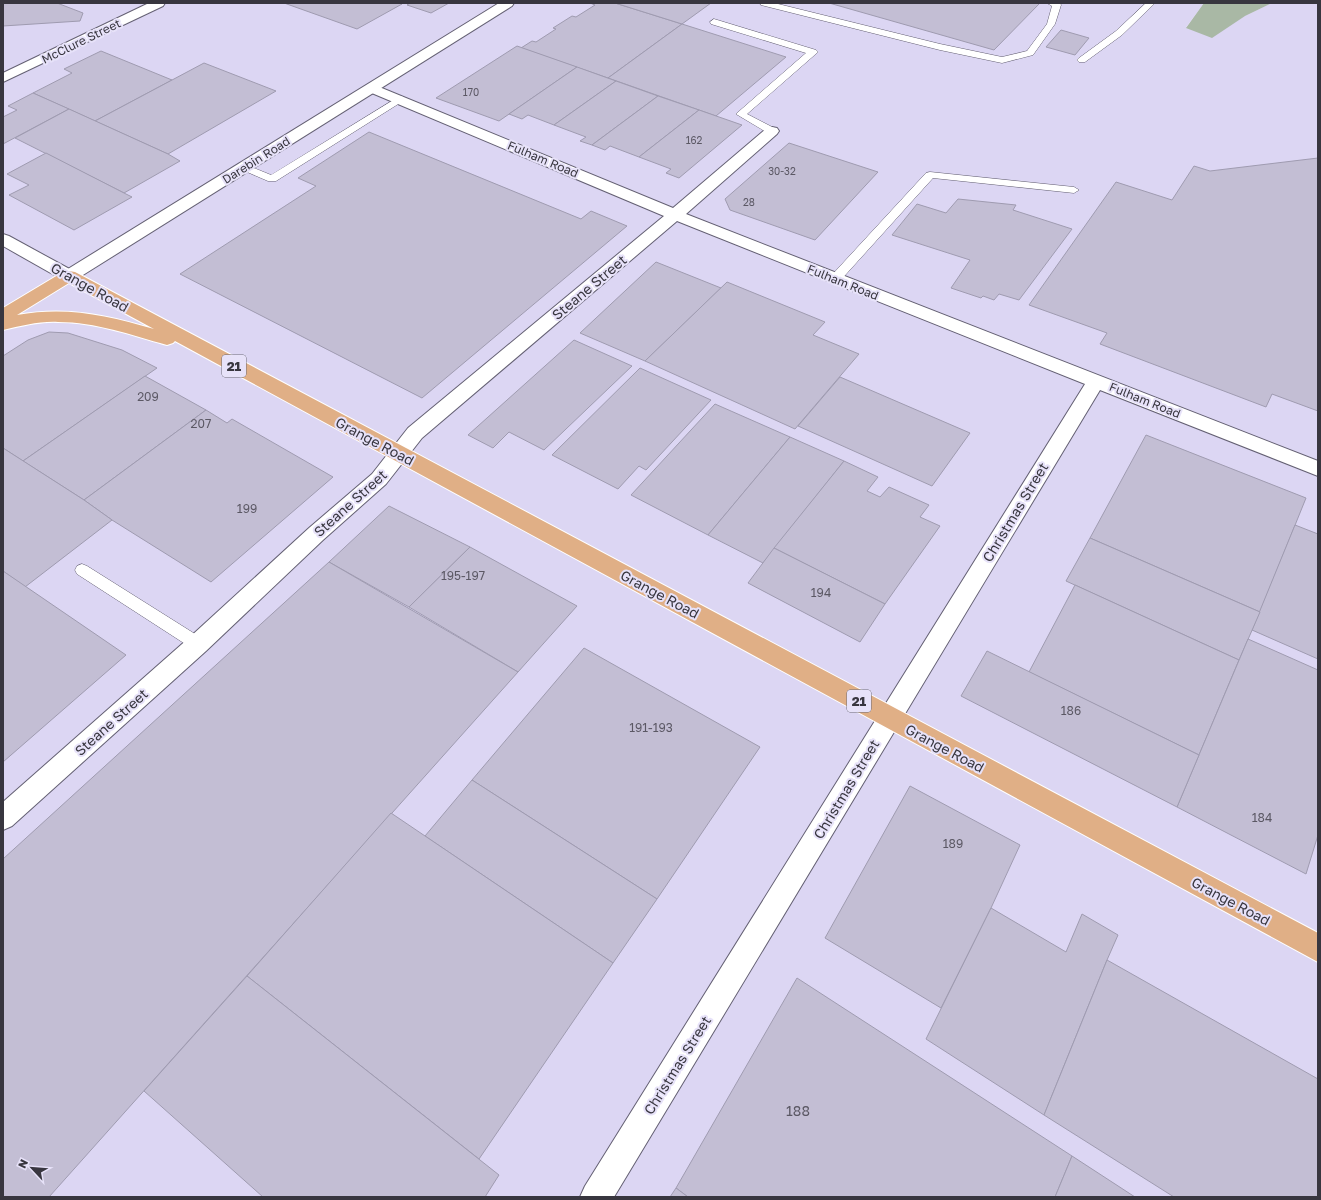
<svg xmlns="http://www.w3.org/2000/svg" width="1321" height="1200" viewBox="0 0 1321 1200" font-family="'Golos Text',sans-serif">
<rect width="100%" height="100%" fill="#e7e2f9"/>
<!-- built -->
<polygon fill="#dcd6f3" points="3,3 1204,3 1186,27 1245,16 1272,3 1318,3 1318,1197 3,1197"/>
<!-- green -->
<polygon fill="#a9b8a5" points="1204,3 1272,3 1245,16 1212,38 1186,28"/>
<!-- building -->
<g fill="#c3bed4" stroke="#9f9bb0">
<polygon points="3,3 57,3 83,13 80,21 3,26"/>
<polygon points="284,3 399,3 402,4 357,29"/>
<polygon points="410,3 449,3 431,13 407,5"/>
<polygon points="590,3 615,3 682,24 608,78 521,48 532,41 536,42 556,29 553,28 572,16 576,17 595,5"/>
<polygon points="615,3 711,3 682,24"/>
<polygon points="829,3 1037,3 1039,4 994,50"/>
<polygon points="682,24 786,57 716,116 608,78"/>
<polygon points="1061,30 1089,38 1075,55 1046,47"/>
<polygon points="517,46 577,67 499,121 436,98"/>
<polygon points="101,51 172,80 95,121 33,93 72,73 64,69"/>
<polygon points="204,63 276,91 168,154 95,121"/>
<polygon points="577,67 616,81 554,125 528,115 522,119 509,114"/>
<polygon points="616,81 658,96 592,145 580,141 586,137 554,125"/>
<polygon points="33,93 69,109 3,144 3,117 17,110 8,106"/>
<polygon points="658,96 699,110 639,157 610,146 605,150 592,145"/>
<polygon points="69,109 168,154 180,161 124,193 15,138"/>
<polygon points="699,110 742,125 679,178 666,173 671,169 639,157"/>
<polygon points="369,132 581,219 591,211 627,226 422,398 180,274 316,186 298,178"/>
<polygon points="789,143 878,172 815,240 730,210 725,199"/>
<polygon points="46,153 124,193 132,197 74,230 9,195 29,185 7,174"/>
<polygon points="1318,158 1318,411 1272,394 1266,407 1100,344 1107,333 1029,305 1116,182 1172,200 1194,166 1210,171"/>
<polygon points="958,199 1016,205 1013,210 1072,229 1019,300 999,294 994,300 983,296 981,298 951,288 970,260 892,235 917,204 946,213"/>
<polygon points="656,262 721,288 645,361 580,333"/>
<polygon points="727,282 825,322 813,335 859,354 795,429 645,361"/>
<polygon points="49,332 68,333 122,350 157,368 23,461 3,448 3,356 28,340"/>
<polygon points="574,340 632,366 544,450 509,432 493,448 468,435"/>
<polygon points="640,368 711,400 646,470 639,466 618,489 552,455"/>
<polygon points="145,376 206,410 84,500 23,461"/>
<polygon points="840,377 970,433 932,486 798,426"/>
<polygon points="715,404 790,437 708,535 631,495"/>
<polygon points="206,410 227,423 232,419 333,477 211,582 112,520 84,500"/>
<polygon points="1146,435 1306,498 1260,612 1090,538"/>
<polygon points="790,437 844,461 763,563 708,535"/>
<polygon points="3,448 84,500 112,520 25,587 3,571"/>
<polygon points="844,461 878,477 867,491 880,497 889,487 929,505 920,517 940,526 885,604 774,548"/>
<polygon points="389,506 470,547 409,607 329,562"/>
<polygon points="1295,525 1318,534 1318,659 1252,630"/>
<polygon points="1090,538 1260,612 1239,660 1066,581"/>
<polygon points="470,547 577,606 518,672 409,607"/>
<polygon points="774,548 885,604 860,642 748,583"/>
<polygon points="329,562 518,672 49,1197 3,1197 3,859"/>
<polygon points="3,571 126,655 3,762"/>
<polygon points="1075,585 1239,660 1199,755 1029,672"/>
<polygon points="1248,639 1318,670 1318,835 1306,874 1177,807"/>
<polygon points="584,648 760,747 657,899 472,780"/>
<polygon points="987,651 1199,755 1177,807 961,696"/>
<polygon points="472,780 657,899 613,963 425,836"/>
<polygon points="910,786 1020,845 991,908 941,1008 825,938"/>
<polygon points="391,813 613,963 479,1159 247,976"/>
<polygon points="991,908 1066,952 1082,914 1118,935 1107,960 1044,1115 926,1039"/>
<polygon points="1107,960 1318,1079 1318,1197 1174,1197 1044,1115"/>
<polygon points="247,976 499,1175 485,1197 263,1197 144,1091"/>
<polygon points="797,978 1072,1156 1055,1197 688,1197 676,1188"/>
<polygon points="1072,1156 1135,1197 1055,1197"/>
<polygon points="676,1188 688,1197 670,1197"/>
</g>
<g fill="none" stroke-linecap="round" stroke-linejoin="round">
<defs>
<g id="lane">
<polygon points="760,3 774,3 940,44 1002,57 1027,51 1047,24 1052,6 1047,3 1060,3 1061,5 1055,24 1033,55 1002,63 940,50 761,5"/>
<polygon points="1146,3 1155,3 1122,35 1085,62 1079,62 1077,60 1079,58 1116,31"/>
<polygon points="714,19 816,50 818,52 747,114 776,129 777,131 776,133 768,133 736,114 806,53 711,24 710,22"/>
<polygon points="400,96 403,97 405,99 403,101 276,181 268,181 240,169 239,167 244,164 271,175"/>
<polygon points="930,172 1074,187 1079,190 1074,193 933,178 839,282 831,282 829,279 831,276 926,173"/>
<polygon points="82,564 87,566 203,639 206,644 203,649 198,650 193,649 77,574 75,570 77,566"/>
</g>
<g id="street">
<polygon points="149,3 165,3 163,6 3,82 3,73"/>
<polygon points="372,84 673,208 767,128 772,127 777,128 779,131 777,134 686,214 1318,461 1318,476 1100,390 614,1197 580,1197 585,1186 1085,384 677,221 422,438 386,484 323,540 206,651 12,826 3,830 3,802 190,637 309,528 372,474 408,428 664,216 367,91 365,88 367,85"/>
<polygon points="3,234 9,236 75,272 77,276 75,280 69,281 63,280 3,246"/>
</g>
<polygon id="secondary" points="499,3 514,3 512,6 75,280 69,281 63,280 61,276 63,272"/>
<path id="primary" d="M69 271 75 272 1318 933V962L175 341 173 343 167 345C131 335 96 322 58 322 40 321 21 326 3 330V308L63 272ZM69 283 154 329C106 315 66 306 17 315Z"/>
</defs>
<!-- lane casing -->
<use href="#lane" stroke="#646073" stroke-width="1"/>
<!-- street casing -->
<use href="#street" stroke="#646073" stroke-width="2"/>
<!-- secondary casing -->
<use href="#secondary" stroke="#646073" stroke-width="2"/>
<!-- primary casing -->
<use href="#primary" stroke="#fff" stroke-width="2"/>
<!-- lane -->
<use href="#lane" fill="#fff" fill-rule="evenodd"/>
<!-- street -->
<use href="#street" fill="#fff" fill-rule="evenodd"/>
<!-- secondary -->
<use href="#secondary" fill="#fff" fill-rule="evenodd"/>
<!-- primary -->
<use href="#primary" fill="#e0af86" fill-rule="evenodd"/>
</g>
<g text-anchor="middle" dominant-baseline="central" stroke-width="4" stroke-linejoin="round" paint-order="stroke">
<!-- far-number labels -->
<g font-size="10" fill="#5b5864">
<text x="471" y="92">170</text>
<text x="694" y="140">162</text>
<text x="782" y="171">30-32</text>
<text x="749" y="202">28</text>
</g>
<!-- far-street labels -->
<g font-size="12" fill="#38363f" stroke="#e7e2f9">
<text transform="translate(81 41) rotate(-26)">McClure Street</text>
<text transform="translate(543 159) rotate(23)">Fulham Road</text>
<text transform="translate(256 160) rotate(-32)">Darebin Road</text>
<text transform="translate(843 282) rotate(22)">Fulham Road</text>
<text transform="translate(1145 400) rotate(22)">Fulham Road</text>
</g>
<!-- number labels -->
<g font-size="12" fill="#5b5864">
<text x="148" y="396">209</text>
<text x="201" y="423">207</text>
<text x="247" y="508">199</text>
<text x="463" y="575">195-197</text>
<text x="821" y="592">194</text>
<text x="1071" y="710">186</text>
<text x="651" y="727">191-193</text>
<text x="1262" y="817">184</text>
<text x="953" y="843">189</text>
</g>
<!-- shield labels -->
<g fill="#e7e2f9" stroke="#6c6a77" stroke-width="1">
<rect x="222" y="355" width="24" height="22" rx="3"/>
<rect x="847" y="690" width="24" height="22" rx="3"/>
</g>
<g font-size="13" font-weight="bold" fill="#38363f">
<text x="234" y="366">21</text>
<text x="859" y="701">21</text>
</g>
<!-- street labels -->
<g font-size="14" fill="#38363f" stroke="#e7e2f9">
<text transform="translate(90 287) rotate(29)">Grange Road</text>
<text transform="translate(589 287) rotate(-40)">Steane Street</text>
<text transform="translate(375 441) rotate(28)">Grange Road</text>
<text transform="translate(350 503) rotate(-42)">Steane Street</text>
<text transform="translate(1015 512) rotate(-59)">Christmas Street</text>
<text transform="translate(660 594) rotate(28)">Grange Road</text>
<text transform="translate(111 722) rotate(-42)">Steane Street</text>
<text transform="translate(945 748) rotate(28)">Grange Road</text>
<text transform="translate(846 789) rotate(-59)">Christmas Street</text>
<text transform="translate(1231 901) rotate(28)">Grange Road</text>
<text transform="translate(677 1065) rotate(-58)">Christmas Street</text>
</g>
<!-- near-number labels -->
<g font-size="14" fill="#5b5864">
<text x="798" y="1110">188</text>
</g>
</g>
<!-- border -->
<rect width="1321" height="1200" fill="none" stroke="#38363f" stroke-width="8"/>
<!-- north arrow -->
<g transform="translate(32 1168) rotate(296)" stroke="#e7e2f9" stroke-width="3" paint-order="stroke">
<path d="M0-3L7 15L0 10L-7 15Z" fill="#38363f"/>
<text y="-6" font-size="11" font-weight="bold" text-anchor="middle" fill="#38363f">N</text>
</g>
</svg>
